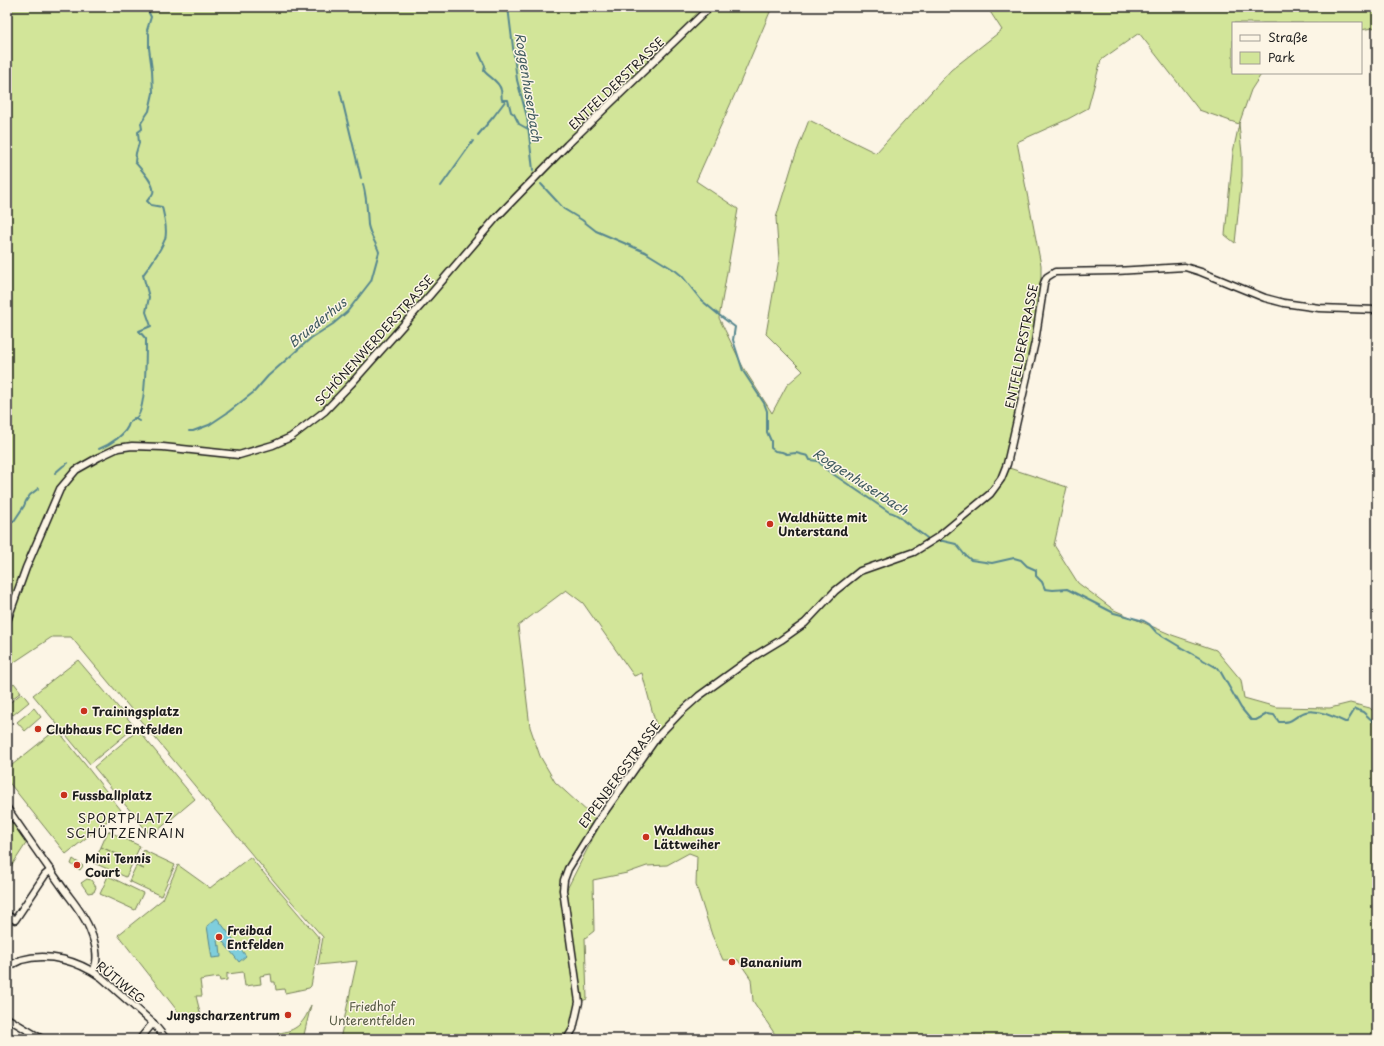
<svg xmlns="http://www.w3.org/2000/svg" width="1384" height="1046" viewBox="0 0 1384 1046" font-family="'Playpen Sans',sans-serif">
<rect width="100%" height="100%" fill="#fcf5e5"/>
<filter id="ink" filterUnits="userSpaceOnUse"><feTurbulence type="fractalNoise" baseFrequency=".025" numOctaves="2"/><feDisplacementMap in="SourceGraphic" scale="8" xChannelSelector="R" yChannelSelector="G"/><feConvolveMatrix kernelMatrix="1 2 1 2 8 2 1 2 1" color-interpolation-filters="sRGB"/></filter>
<g filter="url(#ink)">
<!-- green -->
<g fill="#d2e599" stroke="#77805a" fill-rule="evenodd">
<path d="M7 7H774L770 12 739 85 696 181 738 209 719 318 744 369 772 413 787 385 803 371 766 334 779 259 776 218 794 159 809 120 876 153 951 70 1002 30 987 7H1377V27L1361 30V23H1233V73H1262L1251 90 1239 124 1242 154V176L1235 243 1225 235 1233 152 1239 124 1199 110 1139 33 1101 60 1088 108 1068 119 1017 142 1041 265V277L1034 334 1003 466 1067 487 1054 545 1078 583 1114 610 1172 635 1216 650 1241 680 1244 698 1276 707 1330 708 1350 703 1370 708 1377 715V1039H778L753 1001 751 979 738 960H723L712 935 696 885 697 856 689 853 667 865 647 866 627 873 593 880 594 931 585 938 587 999 579 1002 563 897 597 830 559 889 578 1010 567 1039H340L357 961 318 965 323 937 284 893 71 637H52L7 667ZM566 590 583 603 634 676 642 673 660 740 601 824 555 782 540 756 530 727 518 626Z"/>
<polygon points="78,660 135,727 90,764 33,695"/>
<polygon points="14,683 21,692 12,699 7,693 7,689"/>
<polygon points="22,693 29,702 13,715 7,708 7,705"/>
<polygon points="34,708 41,717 25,731 17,722"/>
<polygon points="57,729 121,810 66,854 7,780 7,769"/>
<polygon points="138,730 195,799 151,836 94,767"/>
<polygon points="7,813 27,842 7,873"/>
<polygon points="108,831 140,846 133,861 101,847"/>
<polygon points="101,847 133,862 126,877 94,863"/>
<polygon points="143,850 175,865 161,896 129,881 136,866 144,869 136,865"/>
<polygon points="250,857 320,939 311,986 309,988 285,993 284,989 276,990 275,982 272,982 271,974 260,976 261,984 245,986 243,972 228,974 227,973 227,980 220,981 219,977 200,980 202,996 196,996 201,1016 183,1018 118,935 163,899 178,865 210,888"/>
<polygon points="73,859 83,866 80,870 71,864"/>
<polygon points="108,876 143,893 135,910 100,894"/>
<polygon points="87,879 91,880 96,887 94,892 88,893 81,883"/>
<path d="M311 1005 303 1039H278V1033C297 1031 304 1023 311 1005Z"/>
</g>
<!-- water -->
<polygon fill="#7fcedc" stroke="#57878f" points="217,918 246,956 239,962 220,938 217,940 218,946 220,945 221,957 212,958 207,926"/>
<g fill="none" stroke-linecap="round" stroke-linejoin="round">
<!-- stream -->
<g stroke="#57878f" stroke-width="2">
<polyline points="508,7 517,80 527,117 533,170"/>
<path d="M479 53 485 66 484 71C490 78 499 81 501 90 502 94 501 96 502 100H508L511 112 514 114 519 124 528 129"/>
<polyline points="340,91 361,178"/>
<polyline points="478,135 494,116 506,100"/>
<path d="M541 184 564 209 582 220 596 231 645 252 676 271 682 276 701 300 719 315 735 327 733 340 743 371 764 403 767 411V432L771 441V448L775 451 782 452 787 454 796 453 808 456 810 460 818 461 827 470 889 512C900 514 900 519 908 524 914 529 921 533 927 538"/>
<polyline points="441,186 473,141"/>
<polyline points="134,418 139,421"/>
<path d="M189 431H193L209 425 227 413 254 392 268 376 311 338 333 324 347 312 371 281 379 252C376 243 370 235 368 225 367 211 367 198 363 184"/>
<path d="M99 449C109 445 127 434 129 423 132 420 134 419 137 417 146 408 146 354 146 339L139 331 151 326 146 312 149 297 143 275C151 264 160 252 165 239 168 230 164 216 162 207L151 205 147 201C149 198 152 196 153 193 156 185 140 168 135 162L136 153 139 143 138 132 142 129 141 123 149 111 153 93 152 70 149 48V34L147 30 151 17 149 13 150 7"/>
<polyline points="55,473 63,466 68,463"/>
<polyline points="7,520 14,521 24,506 26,501 30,495 39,488"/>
<path d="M937 541H943L956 544 964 554 971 560 992 563 1014 558 1021 560 1027 566 1036 570V576L1042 582 1045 589 1053 590 1067 589 1114 613 1144 621 1149 624 1157 633 1182 648 1219 669 1241 708 1251 720H1256L1267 714 1274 715 1279 722C1293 722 1290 720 1301 714 1312 706 1335 717 1345 722H1347L1355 709 1363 712 1377 725"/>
</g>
<defs>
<g id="minor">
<polyline points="7,621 26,568 60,489 76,470 99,457 118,448 132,446 163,447 239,455 273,445 291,437 325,411 351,384 430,295 496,218 567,145 710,7"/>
<path d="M7 808C26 836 46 864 65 891 74 903 85 916 90 930 95 942 100 959 93 971"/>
<polyline points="7,915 15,920 45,875 51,870"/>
<path d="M7 968C11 965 16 962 21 960 49 952 78 961 101 977L153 1023 166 1039"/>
<polyline points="7,1018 42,1039"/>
<polyline points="140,1039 153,1023"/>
<polyline points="567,1039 573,1029 579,1002 563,890 564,880 568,869 596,824 657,737 680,713 699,696 753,657 781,640 805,623 835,591 860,571 914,552 938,537 990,494 1001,479 1007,464 1035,342 1044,283 1047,277 1055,272 1116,271 1185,267 1201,272 1265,298 1284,303 1319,308 1377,310"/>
</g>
</defs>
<!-- minor casing -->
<use href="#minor" stroke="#1c1c1c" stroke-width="9"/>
<!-- minor -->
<use href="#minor" stroke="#fcf5e5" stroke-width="6"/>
</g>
</g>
<!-- markers -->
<g fill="#c8321e" stroke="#fcf5e5" stroke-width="1.5">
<circle cx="770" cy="524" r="4"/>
<circle cx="84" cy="711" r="4"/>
<circle cx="38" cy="729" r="4"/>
<circle cx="64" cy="795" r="4"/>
<circle cx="646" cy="837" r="4"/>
<circle cx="77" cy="865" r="4"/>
<circle cx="219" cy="937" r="4"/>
<circle cx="732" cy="962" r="4"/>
<circle cx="288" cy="1015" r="4"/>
</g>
<g text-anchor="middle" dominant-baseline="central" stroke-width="3" stroke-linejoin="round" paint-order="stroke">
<!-- street labels -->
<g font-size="12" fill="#1c1c1c" stroke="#fcf5e5">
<text transform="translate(616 83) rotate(-44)">ENTFELDERSTRASSE</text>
<text transform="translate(374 340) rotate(-48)">SCHÖNENWERDERSTRASSE</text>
<text transform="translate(1021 346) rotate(-79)">ENTFELDERSTRASSE</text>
<text transform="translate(619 774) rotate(-54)">EPPENBERGSTRASSE</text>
<text transform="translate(121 982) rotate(39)">RÜTIWEG</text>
</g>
<!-- poi labels -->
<g font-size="12" font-weight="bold" fill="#1c1c1c" stroke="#fcf5e5" text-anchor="start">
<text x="778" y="517">Waldhütte mit<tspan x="778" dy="14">Unterstand</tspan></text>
<text x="92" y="711">Trainingsplatz</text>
<text x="46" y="729">Clubhaus FC Entfelden</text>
<text x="72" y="795">Fussballplatz</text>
<text x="654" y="830">Waldhaus<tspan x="654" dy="14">Lättweiher</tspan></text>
<text x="85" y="858">Mini Tennis<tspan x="85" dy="14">Court</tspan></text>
<text x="227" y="930">Freibad<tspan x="227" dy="14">Entfelden</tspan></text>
<text x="740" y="962">Bananium</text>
<text x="280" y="1015" text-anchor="end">Jungscharzentrum</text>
</g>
<!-- park labels -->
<g font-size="12" fill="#535842" stroke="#fcf5e5">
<text x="372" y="1006">Friedhof<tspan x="372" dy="14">Unterentfelden</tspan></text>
</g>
<!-- water labels -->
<g font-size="13" font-style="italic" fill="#3f5a5f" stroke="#fcf5e5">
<text transform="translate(529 87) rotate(81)">Roggenhuserbach</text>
<text transform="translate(317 322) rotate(-39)">Bruederhus</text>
<text transform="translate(861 481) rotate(33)">Roggenhuserbach</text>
</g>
<!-- neighbourhood labels -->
<g font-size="13" letter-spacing="1" fill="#1c1c1c" stroke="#fcf5e5">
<text x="126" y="817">SPORTPLATZ<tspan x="126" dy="15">SCHÜTZENRAIN</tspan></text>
</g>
</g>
<!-- margin -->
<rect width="1384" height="1046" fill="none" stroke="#fcf5e5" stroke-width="24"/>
<rect x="12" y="12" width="1360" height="1022" fill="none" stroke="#1c1c1c" stroke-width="1.5" filter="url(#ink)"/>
<!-- legend -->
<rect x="1232" y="22" width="130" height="52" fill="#fcf5e5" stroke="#a29e95"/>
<rect x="1240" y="35" width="20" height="6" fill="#fcf5e5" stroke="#a29e95"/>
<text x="1268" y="42" font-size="12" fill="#1c1c1c">Straße</text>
<rect x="1240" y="52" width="20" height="12" fill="#d2e599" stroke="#a29e95"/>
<text x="1268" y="62" font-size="12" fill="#1c1c1c">Park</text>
</svg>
